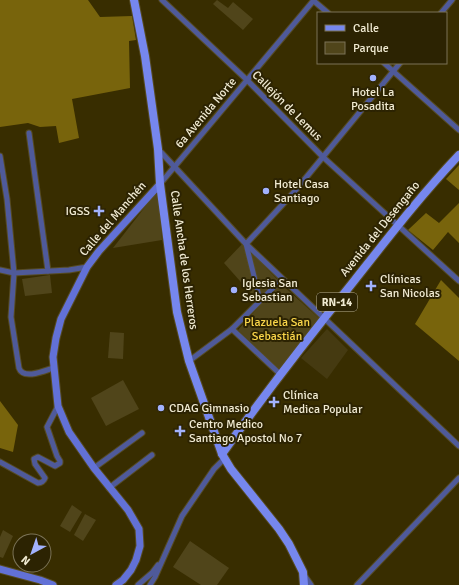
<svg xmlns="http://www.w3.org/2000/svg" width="459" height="585" viewBox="0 0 459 585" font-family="Signika,sans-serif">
<rect width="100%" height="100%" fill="#382d00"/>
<!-- built -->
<polygon fill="#453a11" points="327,329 348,350 327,379 301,358"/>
<!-- green -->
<g fill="#50451a">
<polygon points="217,0 228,8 233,2 253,19 243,30 213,4"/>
<polygon points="159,189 162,240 113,248"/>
<polygon points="244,242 257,300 224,263"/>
<polygon points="249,250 278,280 261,297"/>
<polygon points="50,275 52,293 25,296 22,279"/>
<polygon points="280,283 320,319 280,370 238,330"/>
<polygon points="110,332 124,333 123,359 108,358"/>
<polygon points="123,380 139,409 106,426 91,398"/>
<polygon points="72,505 82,512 70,532 60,526"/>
<polygon points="85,514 96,520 83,541 74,535"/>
<polygon points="3,530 13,536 3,558 0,557 0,537"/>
<polygon points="190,541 229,568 217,585 201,585 173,567"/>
</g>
<!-- forest -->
<g fill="#78640c">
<polygon points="0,0 88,0 100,17 132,16 136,40 129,41 130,88 72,99 79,138 59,143 56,126 40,127 28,123 0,127"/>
<polygon points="459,165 459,190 446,179"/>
<polygon points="459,203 459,243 448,232 433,250 408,230 426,213 439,223"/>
<polygon points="441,280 459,298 459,361 415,324"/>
<polygon points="0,401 18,425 13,452 0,448"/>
</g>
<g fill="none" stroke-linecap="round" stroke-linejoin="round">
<defs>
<g id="street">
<polyline points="162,0 247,80 323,157 459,281"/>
<polyline points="314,1 328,13"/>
<polyline points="441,13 452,0"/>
<polyline points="384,63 459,130"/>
<polyline points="29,133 48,271"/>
<polyline points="158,149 246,244 459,446"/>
<path d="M0 156 7 199 14 273 11 317 19 368C23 380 44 371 53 368"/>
<polyline points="160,184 314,0"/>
<polyline points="0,270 14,273 69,270 87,267"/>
<polyline points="260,300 246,244 295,191 400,63"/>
<polyline points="232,329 280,374"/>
<polyline points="189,361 232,329 282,279"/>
<path d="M0 462 38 483C41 483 44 481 45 478L35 464 34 459 38 457 55 466 60 463V461L57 456 47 427 58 406"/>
<polyline points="94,468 142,433"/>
<polyline points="109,488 152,455"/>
<polyline points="304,575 311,585"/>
<polyline points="138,585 152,573 158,565"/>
<polyline points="150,585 155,577 182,516 214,469 224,459"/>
<polyline points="357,585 459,478"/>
</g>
<g id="secondary">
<polyline points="0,569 40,580 53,585"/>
<polyline points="116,585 123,580 131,570 136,560 140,546 139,529 128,510 94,468 69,432 58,406 53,357 56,338 61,319 87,267 99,251 160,184"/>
</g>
<g id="primary">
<polyline points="134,0 145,56 158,149 160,184 177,312 189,361 222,454 231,469 279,529 289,544 303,572 304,585"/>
<path d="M222 454C264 395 308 338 354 281 388 238 421 195 459 155"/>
</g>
</defs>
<!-- street casing -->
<use href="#street" stroke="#564b22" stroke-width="7"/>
<!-- secondary casing -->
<use href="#secondary" stroke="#564b22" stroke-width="9"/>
<!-- primary casing -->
<use href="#primary" stroke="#564b22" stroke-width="10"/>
<!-- street -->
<use href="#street" stroke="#4f5a9a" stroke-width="5"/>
<!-- secondary -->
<use href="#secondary" stroke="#6271d6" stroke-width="7"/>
<!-- primary -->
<use href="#primary" stroke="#7687ee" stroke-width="8"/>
</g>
<!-- markers -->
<g fill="#a2b2fd" stroke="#2c2302" stroke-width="1.5">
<circle cx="373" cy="78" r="4"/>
<circle cx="266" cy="191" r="4"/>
<path d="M97 205h4v4h4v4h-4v4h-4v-4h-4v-4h4z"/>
<path d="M369 280h4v4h4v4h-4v4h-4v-4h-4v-4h4z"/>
<circle cx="234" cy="290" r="4"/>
<path d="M272 396h4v4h4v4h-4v4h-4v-4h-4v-4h4z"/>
<circle cx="161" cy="408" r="4"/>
<path d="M178 425h4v4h4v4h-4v4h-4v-4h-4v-4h4z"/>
</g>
<g text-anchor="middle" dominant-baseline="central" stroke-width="4" stroke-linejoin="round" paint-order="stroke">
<!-- shield labels -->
<rect fill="#2c2302" stroke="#b6af94" stroke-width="1" x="317" y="293" width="40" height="18" rx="3"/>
<g font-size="11" font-weight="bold" fill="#f1ebd3">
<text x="337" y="302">RN-14</text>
</g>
<!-- poi labels -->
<g font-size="12" fill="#f1ebd3" stroke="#2c2302" text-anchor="start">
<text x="373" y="92" text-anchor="middle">Hotel La<tspan x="373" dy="14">Posadita</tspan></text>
<text x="274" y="184">Hotel Casa<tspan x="274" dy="14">Santiago</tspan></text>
<text x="90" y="211" text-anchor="end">IGSS</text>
<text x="380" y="279">Clínicas<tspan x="380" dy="14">San Nicolas</tspan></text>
<text x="242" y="283">Iglesia San<tspan x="242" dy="14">Sebastian</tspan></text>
<text x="283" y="395">Clínica<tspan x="283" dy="14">Medica Popular</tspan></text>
<text x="169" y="408">CDAG Gimnasio</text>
<text x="189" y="424">Centro Medico<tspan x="189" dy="14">Santiago Apostol No 7</tspan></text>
</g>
<!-- street labels -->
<g font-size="12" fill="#f1ebd3" stroke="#2c2302">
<text transform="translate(287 106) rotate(45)">Callejón de Lemus</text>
<text transform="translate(206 113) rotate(-50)">6a Avenida Norte</text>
<text transform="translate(113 219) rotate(-49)">Calle del Manchén</text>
<text transform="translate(380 229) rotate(-51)">Avenida del Desengaño</text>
<text transform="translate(184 260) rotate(82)">Calle Ancha de los Herreros</text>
</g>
<!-- park labels -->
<g font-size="12" fill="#fbd74a" stroke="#2c2302">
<text x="277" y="322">Plazuela San<tspan x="277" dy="14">Sebastián</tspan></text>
</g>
</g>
<!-- legend -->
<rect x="317" y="12" width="130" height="52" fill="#2c2302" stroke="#7b7356"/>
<rect x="325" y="25" width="20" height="6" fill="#7687ee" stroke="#7b7356"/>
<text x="353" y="32" font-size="12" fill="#f1ebd3">Calle</text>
<rect x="325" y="42" width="20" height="12" fill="#50451a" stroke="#7b7356"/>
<text x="353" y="52" font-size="12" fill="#f1ebd3">Parque</text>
<!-- north arrow -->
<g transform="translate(32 553) rotate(220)"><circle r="19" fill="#2c2302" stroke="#7b7356"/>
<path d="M0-3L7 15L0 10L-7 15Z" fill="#a2b2fd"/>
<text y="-6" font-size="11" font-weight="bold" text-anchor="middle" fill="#f1ebd3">N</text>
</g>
</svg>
